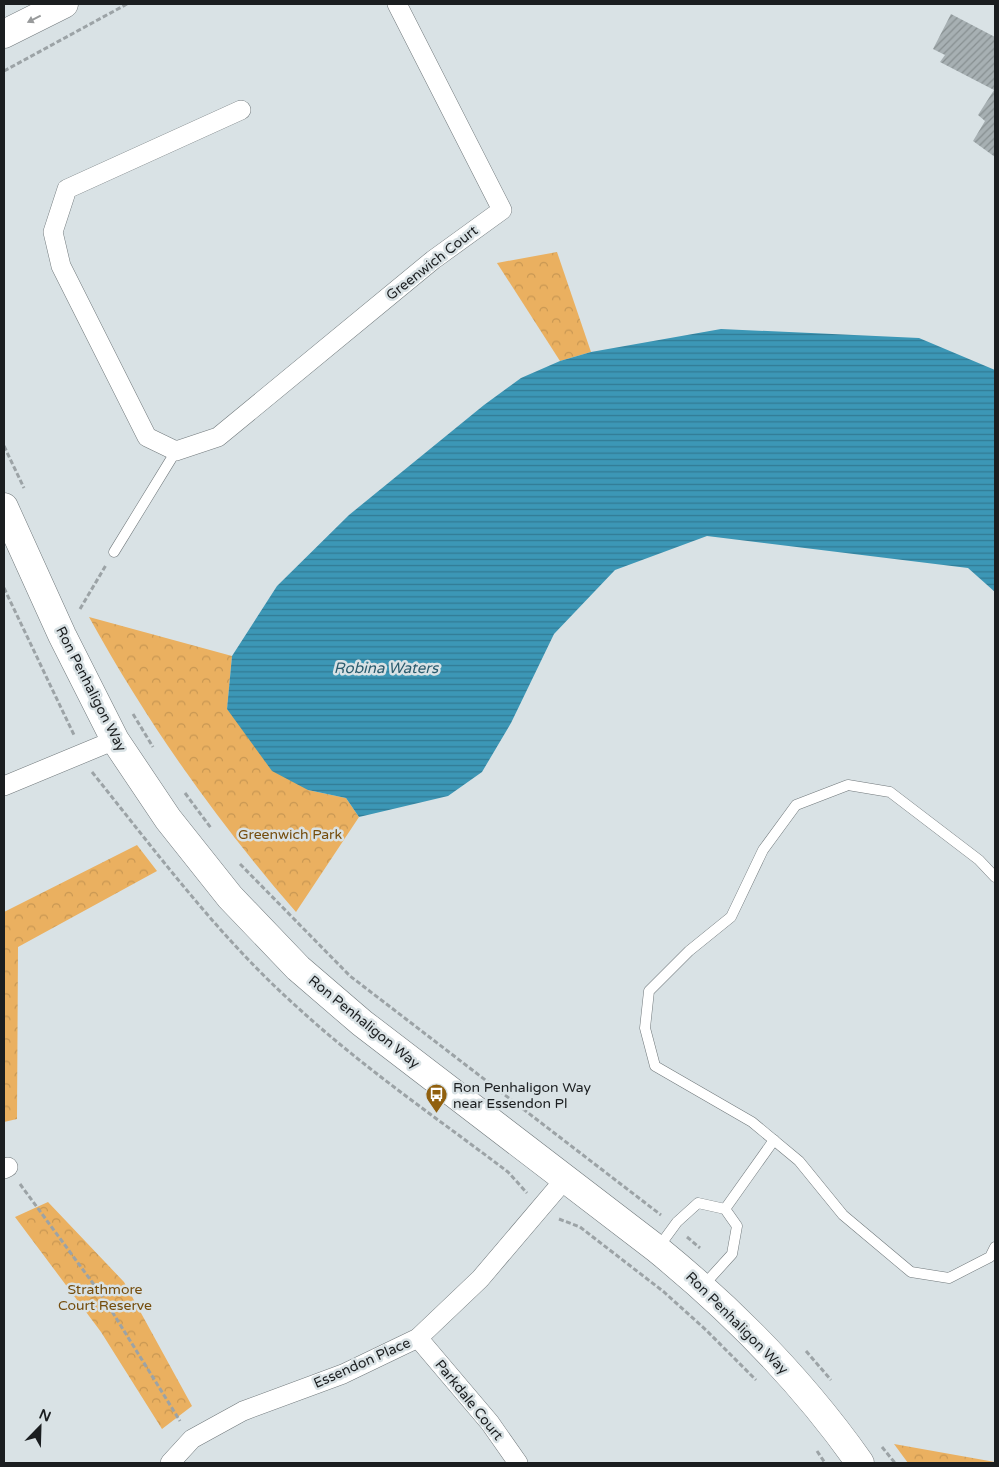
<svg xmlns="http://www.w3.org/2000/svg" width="999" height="1467" viewBox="0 0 999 1467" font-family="'Varela Round',sans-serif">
<defs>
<pattern id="park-crowns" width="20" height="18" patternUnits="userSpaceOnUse" patternTransform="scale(1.25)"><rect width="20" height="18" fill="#eab060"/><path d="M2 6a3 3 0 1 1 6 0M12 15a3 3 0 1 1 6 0" fill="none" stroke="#c89753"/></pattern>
<pattern id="water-rules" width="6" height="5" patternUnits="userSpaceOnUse" patternTransform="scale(1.25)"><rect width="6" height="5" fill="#3c97b6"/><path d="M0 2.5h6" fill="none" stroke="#327b94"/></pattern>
<pattern id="building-hatch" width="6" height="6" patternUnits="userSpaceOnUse" patternTransform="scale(1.25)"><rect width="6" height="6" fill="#a7b0b3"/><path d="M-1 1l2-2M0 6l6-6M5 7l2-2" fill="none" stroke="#878f91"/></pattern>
</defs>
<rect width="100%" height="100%" fill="#d9e2e5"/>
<!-- park -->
<g fill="url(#park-crowns)">
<polygon points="557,252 591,352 560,361 497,263"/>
<path d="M89 617 232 656 227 709 308 790 346 798 359 817 296 912C216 820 148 724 89 617Z"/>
<polygon points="137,845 157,871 18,947 17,1119 4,1122 4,912"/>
<polygon points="48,1202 124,1282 192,1406 162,1429 101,1332 15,1217"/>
<polygon points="894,1444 995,1462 995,1463 908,1463"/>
</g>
<!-- water -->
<polygon fill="url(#water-rules)" points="721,329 919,338 995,370 995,592 968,568 707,536 615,570 554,634 511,723 482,772 448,796 359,817 346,798 308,790 272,771 227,709 232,656 277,586 349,515 484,405 521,378 560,361 591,352"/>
<!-- building -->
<polygon fill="url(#building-hatch)" points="951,14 995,37 995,157 973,141 985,121 978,115 994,90 940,62 945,55 933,49"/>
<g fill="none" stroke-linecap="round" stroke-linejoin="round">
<defs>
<g id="lane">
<polyline points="114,552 176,451"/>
<polyline points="995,877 979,860 890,792 848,785 796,805 763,850 731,917 689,951 649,991 645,1028 655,1066 752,1122 799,1161 843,1215 911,1272 949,1278 990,1257 995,1247"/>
<polyline points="725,1209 774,1140"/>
<polyline points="658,1248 677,1222 698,1203 725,1209 737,1226 732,1254 703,1286"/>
</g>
<g id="street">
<polyline points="241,110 67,189 53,232 61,266 147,437 176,451 218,437 433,260 502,210 397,4"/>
<polyline points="4,786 115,740"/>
<polyline points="4,1169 8,1167"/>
<polyline points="418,1338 490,1423 518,1463"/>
<polyline points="170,1463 192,1439 243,1411 343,1374 418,1338 480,1279 565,1179"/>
</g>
<g id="secondary">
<polyline points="4,34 64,4"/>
<path d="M4 507 62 635 115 740 168 819 230 897 298 968 362 1023 657 1249C733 1311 803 1382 860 1463"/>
</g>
</defs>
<!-- lane casing -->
<use href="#lane" stroke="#70787b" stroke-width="11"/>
<!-- street casing -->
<use href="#street" stroke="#70787b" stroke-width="20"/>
<!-- secondary casing -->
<use href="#secondary" stroke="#70787b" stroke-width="29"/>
<!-- path -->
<g stroke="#9ca3a6" stroke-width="3" stroke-dasharray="5 2.5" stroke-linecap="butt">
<polyline points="4,71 127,4"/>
<polyline points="4,446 24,488"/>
<polyline points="4,588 74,735"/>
<polyline points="80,609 106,565"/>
<polyline points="133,714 153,747"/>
<path d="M92 772C157 853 219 937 296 1006 362 1067 437 1118 508 1172L527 1193"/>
<polyline points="185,793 211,828"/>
<polyline points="240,864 350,976 661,1215"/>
<polyline points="20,1184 103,1297 180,1421"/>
<polyline points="559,1219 580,1227 664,1292 706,1330 756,1380"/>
<polyline points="687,1237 700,1248"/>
<polyline points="806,1351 831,1380"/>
<polyline points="882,1447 895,1463"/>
<polyline points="817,1451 825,1463"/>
</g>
<!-- lane -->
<use href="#lane" stroke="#fff" stroke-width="10"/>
<!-- street -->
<use href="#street" stroke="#fff" stroke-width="19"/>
<!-- secondary -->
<use href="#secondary" stroke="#fff" stroke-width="28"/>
</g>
<!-- one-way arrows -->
<defs><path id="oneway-solid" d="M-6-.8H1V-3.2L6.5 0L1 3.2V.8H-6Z" transform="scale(1.25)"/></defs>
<use fill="#989a9b" href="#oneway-solid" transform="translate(34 19) rotate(153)"/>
<!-- icons -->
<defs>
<symbol id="bus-pin" viewBox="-11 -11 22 30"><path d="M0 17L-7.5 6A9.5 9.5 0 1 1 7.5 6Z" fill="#91600e" stroke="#d9e2e5"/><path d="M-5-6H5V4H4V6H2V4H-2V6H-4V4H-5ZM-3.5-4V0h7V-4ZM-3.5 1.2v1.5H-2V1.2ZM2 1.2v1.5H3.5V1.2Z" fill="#fff"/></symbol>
</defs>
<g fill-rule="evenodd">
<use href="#bus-pin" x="424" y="1082" width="25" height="34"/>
</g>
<g text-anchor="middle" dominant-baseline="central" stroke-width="5" stroke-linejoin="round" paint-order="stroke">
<!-- street labels -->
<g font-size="14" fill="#1b1e20" stroke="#d9e2e5">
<text transform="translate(432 263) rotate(-38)">Greenwich Court</text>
<text transform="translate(91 689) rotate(63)">Ron Penhaligon Way</text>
<text transform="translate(364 1022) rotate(39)">Ron Penhaligon Way</text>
<text transform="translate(737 1323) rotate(45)">Ron Penhaligon Way</text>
<text transform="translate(362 1363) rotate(-24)">Essendon Place</text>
<text transform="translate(469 1400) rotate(51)">Parkdale Court</text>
</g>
<!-- park labels -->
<g font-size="14" fill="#744c0c" stroke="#d9e2e5">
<text x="290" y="834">Greenwich Park</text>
<text x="105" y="1289">Strathmore<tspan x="105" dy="16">Court Reserve</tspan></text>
</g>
<!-- poi labels -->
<g font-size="14" fill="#1b1e20" stroke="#d9e2e5" text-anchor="start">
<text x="453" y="1087">Ron Penhaligon Way<tspan x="453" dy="16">near Essendon Pl</tspan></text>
</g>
<!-- water labels -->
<g font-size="15" font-style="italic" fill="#2a5b6d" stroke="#d9e2e5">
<text x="386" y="668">Robina Waters</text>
</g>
</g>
<!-- border -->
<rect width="999" height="1467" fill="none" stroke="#1b1e20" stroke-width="10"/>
<!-- north arrow -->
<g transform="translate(40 1427) rotate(23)" stroke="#d9e2e5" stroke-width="4" paint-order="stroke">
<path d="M0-4L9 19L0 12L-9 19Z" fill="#1b1e20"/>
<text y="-8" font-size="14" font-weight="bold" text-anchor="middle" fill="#1b1e20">N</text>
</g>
</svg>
